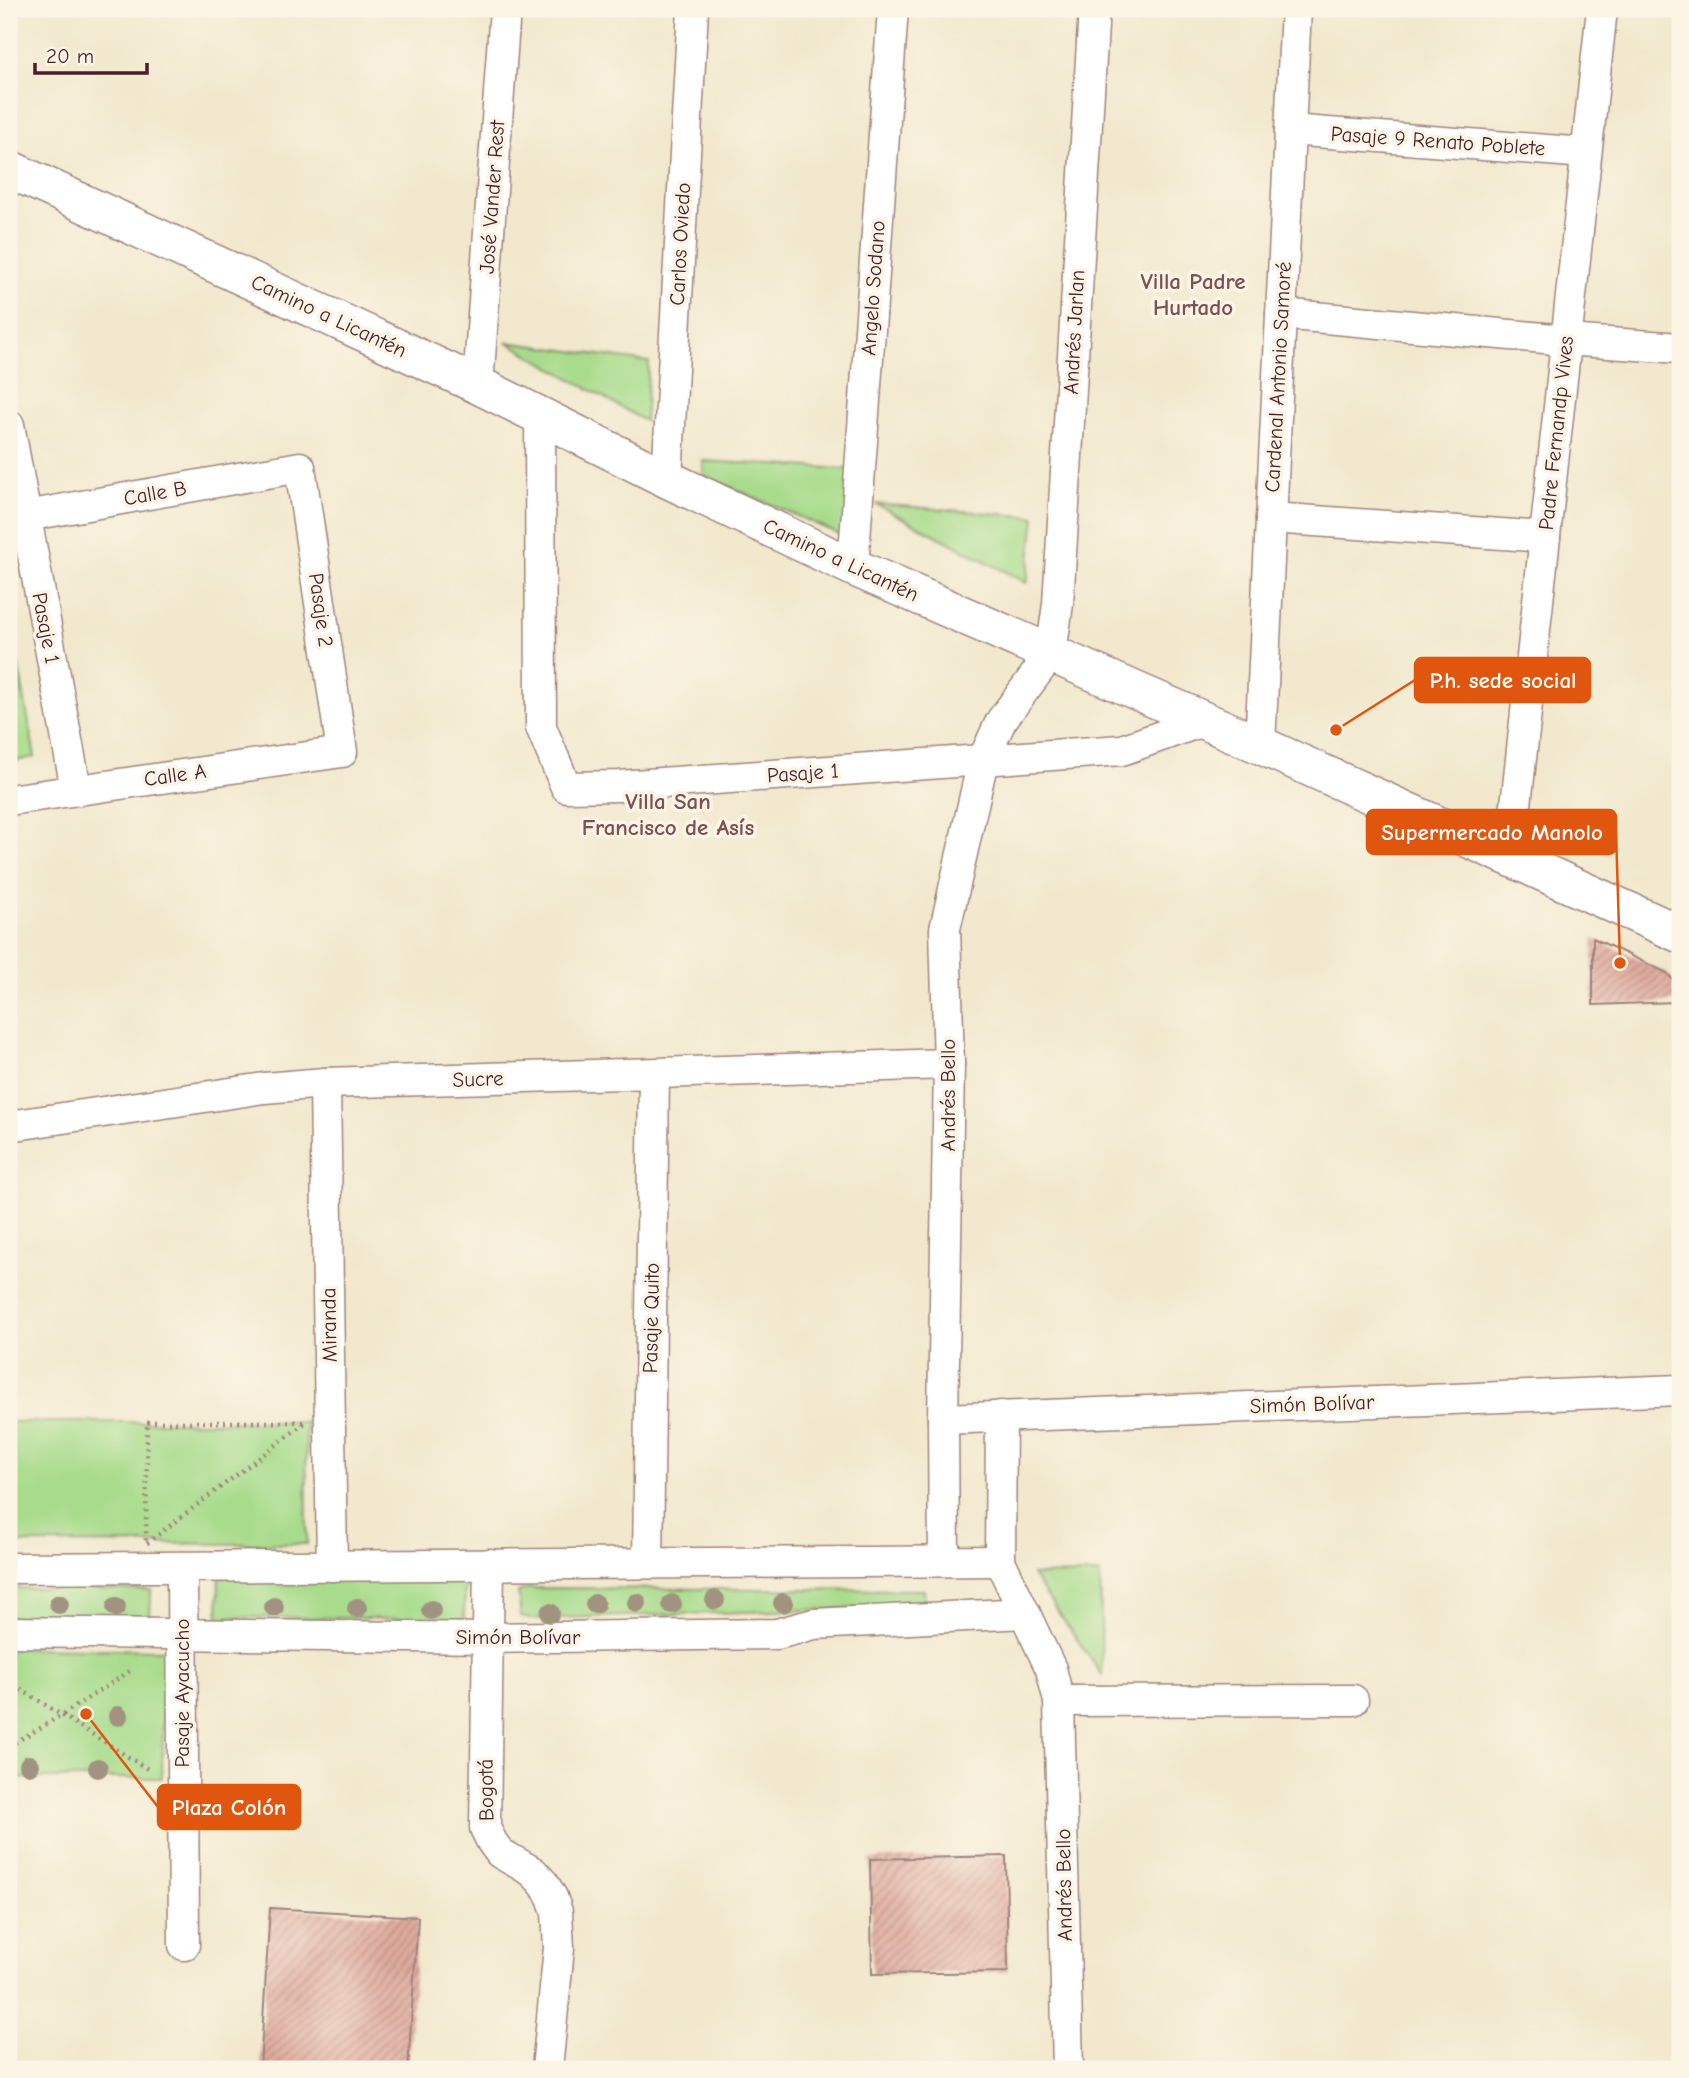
<svg xmlns="http://www.w3.org/2000/svg" width="1689" height="2078" viewBox="0 0 1689 2078" font-family="'Comic Neue',sans-serif">
<defs>
<pattern id="building-hatch" width="6" height="6" patternUnits="userSpaceOnUse" patternTransform="scale(1.75)"><rect width="6" height="6" fill="#dfab9e"/><path d="M-1 1l2-2M0 6l6-6M5 7l2-2" fill="none" stroke="#b78b81"/></pattern>
</defs>
<rect width="100%" height="100%" fill="#fcf5e5"/>
<filter id="ink" filterUnits="userSpaceOnUse"><feTurbulence type="fractalNoise" baseFrequency=".0143" numOctaves="2"/><feDisplacementMap in="SourceGraphic" scale="14" xChannelSelector="R" yChannelSelector="G"/><feConvolveMatrix kernelMatrix="1 2 1 2 8 2 1 2 1" color-interpolation-filters="sRGB"/></filter>
<filter id="wash" filterUnits="userSpaceOnUse"><feTurbulence type="fractalNoise" baseFrequency=".00686" numOctaves="4" result="noise"/><feDisplacementMap in="SourceGraphic" scale="28" xChannelSelector="R" yChannelSelector="G"/><feGaussianBlur stdDeviation="1.57" result="paint"/><feColorMatrix in="noise" values="0 0 0 0 0 0 0 0 0 0 0 0 0 0 0 0 0 1.4 0 .05"/><feComposite in="paint" operator="in"/></filter>
<g filter="url(#wash)">
<rect width="100%" height="100%" fill="#f1e8cd"/>
<!-- green -->
<g fill="#a8dc8c" stroke="#797e5c" stroke-width="2">
<polygon points="507,342 649,362 645,421"/>
<polygon points="703,461 864,470 864,545 703,475"/>
<polygon points="876,504 1035,517 1027,583"/>
<polygon points="15,647 35,757 9,762 9,648"/>
<polygon points="9,1422 306,1422 307,1544 9,1543"/>
<polygon points="1100,1574 1102,1675 1032,1575"/>
<polygon points="219,1576 465,1580 464,1619 218,1617"/>
<polygon points="9,1588 151,1590 150,1616 9,1617"/>
<polygon points="529,1588 924,1590 925,1606 530,1619 521,1617 518,1592"/>
<polygon points="9,1648 164,1650 162,1778 9,1778"/>
</g>
<g id="blocks">
<!-- building -->
<g fill="url(#building-hatch)">
<polygon points="1593,938 1667,973 1673,980 1676,1002 1593,1005"/>
<polygon points="1006,1856 1008,1972 872,1974 870,1859"/>
<polygon points="270,1908 418,1917 408,2069 260,2069"/>
</g>
</g>
</g>
<g filter="url(#ink)">
<use href="#blocks" fill-opacity="0" stroke="#9e847c" stroke-width="2"/>
<g fill="none" stroke-linecap="round" stroke-linejoin="round">
<defs>
<g id="minor">
<polyline points="1290,130 1586,153"/>
<polyline points="1281,314 1566,340 1680,348"/>
<polyline points="478,385 505,9"/>
<polyline points="540,415 541,727 566,787 619,786 1122,750 1203,721"/>
<polyline points="9,425 76,789"/>
<polyline points="667,479 693,9"/>
<polyline points="1271,518 1545,537"/>
<polyline points="9,519 300,467 342,752 9,800"/>
<polyline points="853,567 893,9"/>
<polyline points="1260,745 1296,9"/>
<polyline points="1508,857 1516,805 1602,9"/>
<polyline points="325,1083 332,1566"/>
<polyline points="9,1126 264,1088 325,1083 949,1064"/>
<polyline points="1001,1416 1000,1561 1051,1669 1059,1701 1068,2069"/>
<polyline points="943,1419 1680,1390"/>
<polyline points="944,1561 943,1419 949,1064 945,929 983,760 1001,721 1051,654 1058,604 1094,9"/>
<polyline points="648,1563 654,1074"/>
<polyline points="489,1564 485,1828 492,1842 500,1853 533,1872 544,1884 552,1897 557,1912 559,1948 547,2069"/>
<polyline points="182,1567 184,1945"/>
<polyline points="9,1568 1000,1561"/>
<polyline points="9,1632 487,1638 777,1634 814,1624 1025,1613"/>
<polyline points="1059,1701 1353,1700"/>
</g>
<polyline id="tertiary" points="9,169 478,385 667,479 853,567 1260,745 1680,934"/>
</defs>
<!-- minor casing -->
<use href="#minor" stroke="#9e847c" stroke-width="33"/>
<!-- tertiary casing -->
<use href="#tertiary" stroke="#9e847c" stroke-width="40"/>
<!-- path -->
<g stroke="#9e847c" stroke-width="4.5" stroke-dasharray="2 5" stroke-linecap="butt">
<polygon points="147,1422 306,1422 146,1544"/>
<polyline points="9,1682 149,1770"/>
<polyline points="9,1746 62,1715 133,1669"/>
</g>
<!-- minor -->
<use href="#minor" stroke="#fff" stroke-width="30"/>
<!-- tertiary -->
<use href="#tertiary" stroke="#fff" stroke-width="37"/>
</g>
<!-- trees -->
<g fill="#a29381">
<circle cx="715" cy="1600" r="10"/>
<circle cx="637" cy="1603" r="10"/>
<circle cx="783" cy="1603" r="10"/>
<circle cx="59" cy="1604" r="10"/>
<circle cx="595" cy="1604" r="10"/>
<circle cx="672" cy="1604" r="10"/>
<circle cx="116" cy="1607" r="10"/>
<circle cx="274" cy="1607" r="10"/>
<circle cx="357" cy="1608" r="10"/>
<circle cx="431" cy="1610" r="10"/>
<circle cx="550" cy="1613" r="10"/>
<circle cx="118" cy="1716" r="10"/>
<circle cx="29" cy="1765" r="10"/>
<circle cx="98" cy="1768" r="10"/>
</g>
</g>
<g text-anchor="middle" dominant-baseline="central" stroke-width="7" stroke-linejoin="round" paint-order="stroke">
<!-- street labels -->
<g font-size="21" fill="#4a1f2b" stroke="#fcf5e5">
<text transform="translate(1438 141) rotate(4)">Pasaje 9 Renato Poblete</text>
<text transform="translate(492 197) rotate(-86)">José Vander Rest</text>
<text transform="translate(680 244) rotate(-87)">Carlos Oviedo</text>
<text transform="translate(873 288) rotate(-86)">Angelo Sodano</text>
<text transform="translate(329 316) rotate(25)">Camino a Licantén</text>
<text transform="translate(1074 332) rotate(-87)">Andrés Jarlan</text>
<text transform="translate(1278 377) rotate(-87)">Cardenal Antonio Samoré</text>
<text transform="translate(1556 433) rotate(-84)">Padre Fernandp Vives</text>
<text transform="translate(155 493) rotate(-10)">Calle B</text>
<text transform="translate(841 560) rotate(25)">Camino a Licantén</text>
<text transform="translate(321 610) rotate(82)">Pasaje 2</text>
<text transform="translate(46 628) rotate(79)">Pasaje 1</text>
<text transform="translate(803 773) rotate(-4)">Pasaje 1</text>
<text transform="translate(175 775) rotate(-8)">Calle A</text>
<text transform="translate(478 1079) rotate(-2)">Sucre</text>
<text transform="translate(948 1095) rotate(-90)">Andrés Bello</text>
<text transform="translate(651 1318) rotate(-89)">Pasaje Quito</text>
<text transform="translate(329 1325) rotate(-91)">Miranda</text>
<text transform="translate(1312 1404) rotate(-2)">Simón Bolívar</text>
<text x="518" y="1637">Simón Bolívar</text>
<text transform="translate(182 1693) rotate(-90)">Pasaje Ayacucho</text>
<text transform="translate(486 1790) rotate(-91)">Bogotá</text>
<text transform="translate(1064 1885) rotate(-91)">Andrés Bello</text>
</g>
<!-- neighbourhood labels -->
<g font-size="23" font-weight="bold" fill="#7e5053" stroke="#fcf5e5">
<text x="1193" y="281">Villa Padre<tspan x="1193" dy="26">Hurtado</tspan></text>
<text x="668" y="801">Villa San<tspan x="668" dy="26">Francisco de Asís</tspan></text>
</g>
</g>
<!-- callouts -->
<path fill="none" stroke="#e0560e" stroke-width="2.5" d="M1336 730L1415 680M1620 963L1616 832M86 1714L158 1807"/>
<g fill="#e0560e" stroke="#fcf5e5" stroke-width="2.5">
<circle cx="1336" cy="730" r="7"/>
<circle cx="1620" cy="963" r="7"/>
<circle cx="86" cy="1714" r="7"/>
</g>
<g fill="#e0560e" stroke="#e0560e" stroke-width="2.5">
<rect x="1415" y="658" width="175" height="44" rx="7"/>
<rect x="1367" y="810" width="249" height="44" rx="7"/>
<rect x="158" y="1785" width="142" height="44" rx="7"/>
</g>
<g font-size="23" text-anchor="middle" font-weight="bold" fill="#fff">
<text x="1503" y="688">P.h. sede social</text>
<text x="1492" y="840">Supermercado Manolo</text>
<text x="229" y="1815">Plaza Colón</text>
</g>
<!-- margin -->
<rect width="1689" height="2078" fill="none" stroke="#fcf5e5" stroke-width="35"/>
<!-- scale -->
<path d="M35 63v10h112v-10" fill="none" stroke="#4a1f2b" stroke-width="3.5"/>
<text x="46" y="63" font-size="21" fill="#4a1f2b" stroke="#fcf5e5" stroke-width="5" paint-order="stroke">20 m</text>
</svg>
